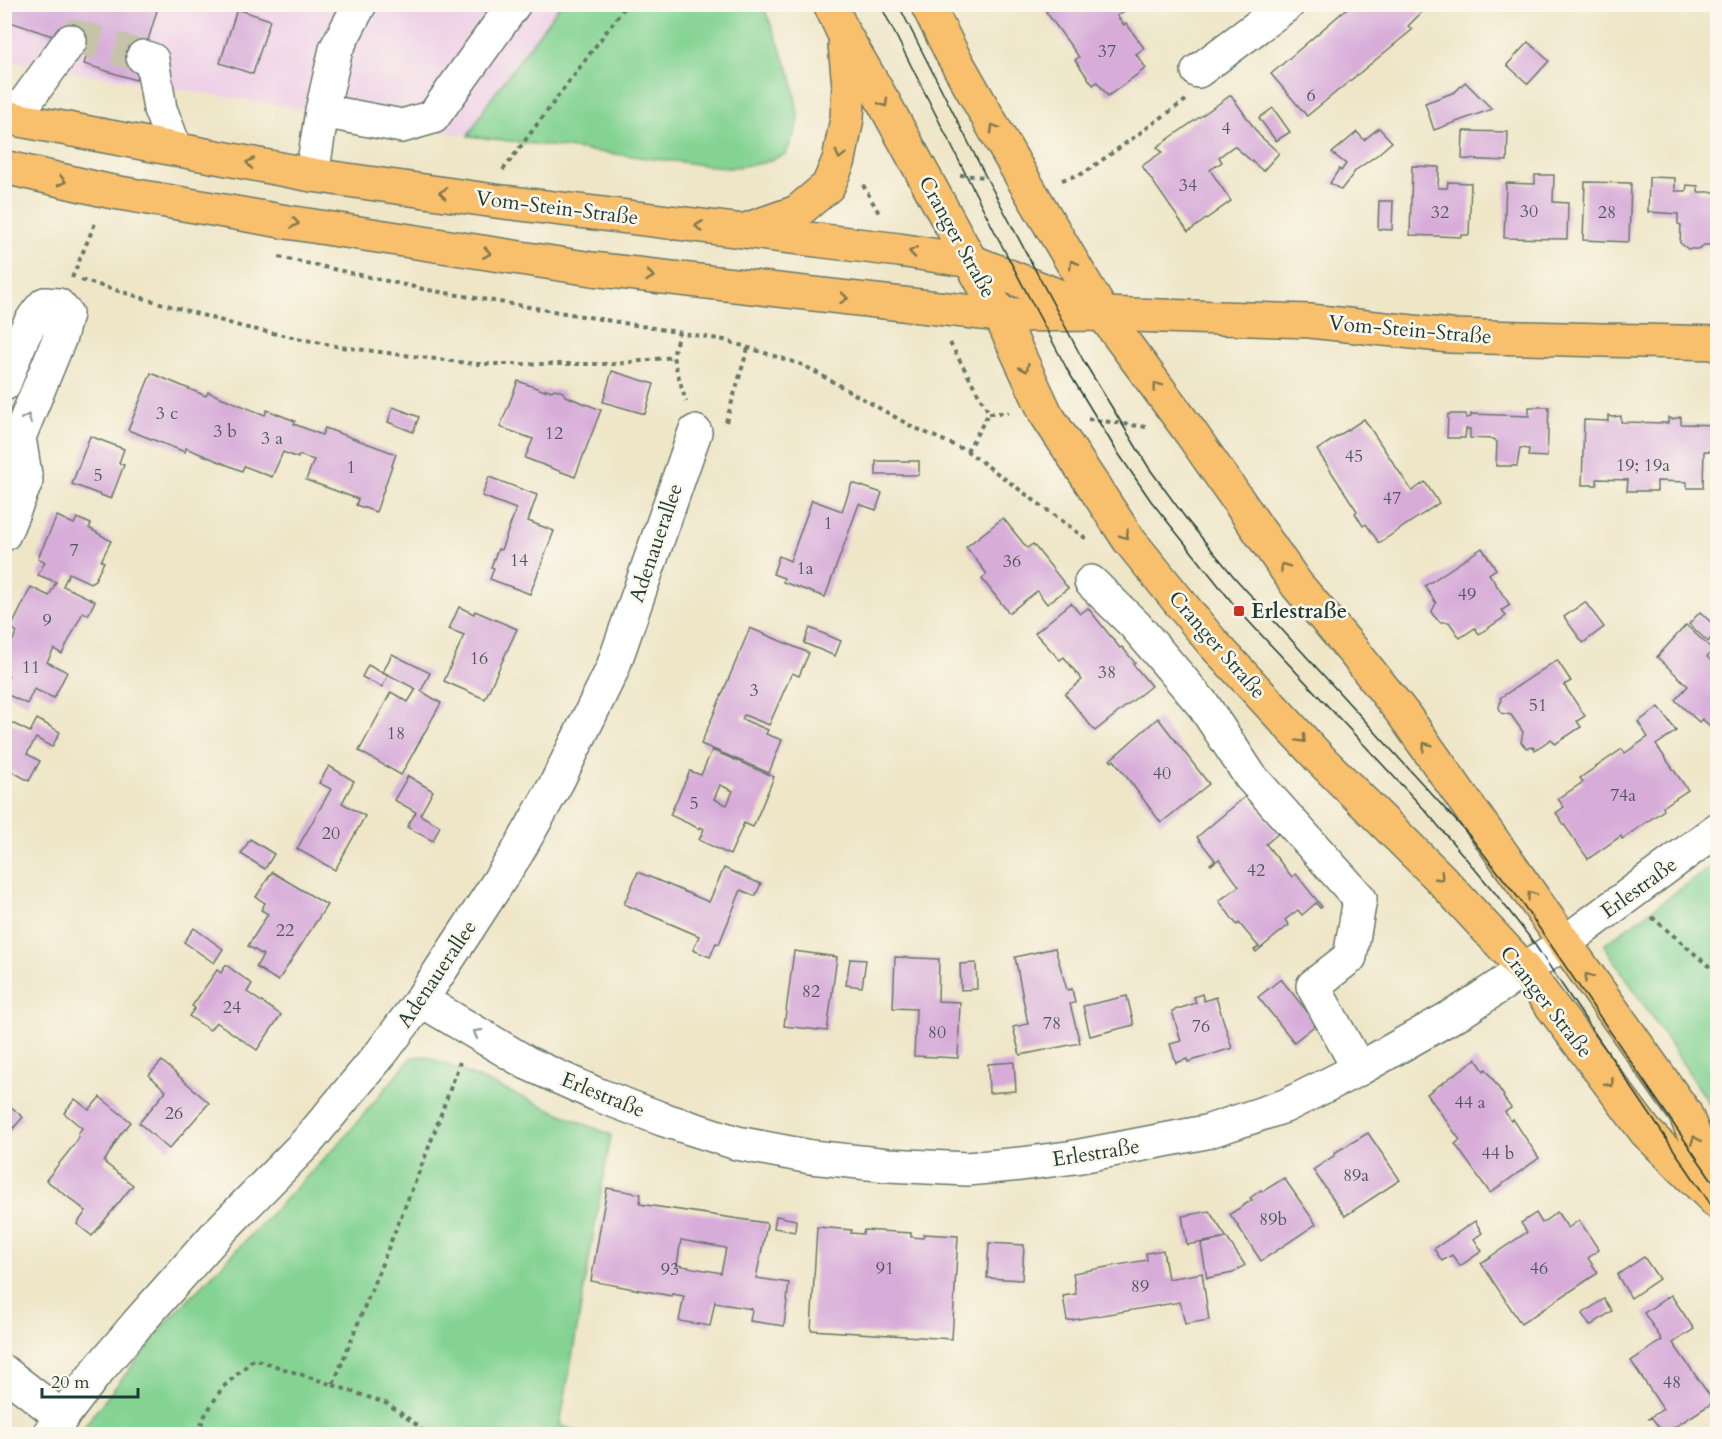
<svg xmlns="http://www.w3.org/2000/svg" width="1722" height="1439" viewBox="0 0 1722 1439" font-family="Cardo,serif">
<rect width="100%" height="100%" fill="#fbf7ec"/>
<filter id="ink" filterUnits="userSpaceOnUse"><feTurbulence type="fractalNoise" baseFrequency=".0167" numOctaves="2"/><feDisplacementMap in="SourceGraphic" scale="12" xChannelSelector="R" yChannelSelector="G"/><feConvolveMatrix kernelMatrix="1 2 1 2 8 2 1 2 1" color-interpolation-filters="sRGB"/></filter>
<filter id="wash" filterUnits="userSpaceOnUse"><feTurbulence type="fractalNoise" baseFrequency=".008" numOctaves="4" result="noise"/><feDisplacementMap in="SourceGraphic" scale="24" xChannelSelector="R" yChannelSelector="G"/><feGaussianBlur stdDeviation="1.35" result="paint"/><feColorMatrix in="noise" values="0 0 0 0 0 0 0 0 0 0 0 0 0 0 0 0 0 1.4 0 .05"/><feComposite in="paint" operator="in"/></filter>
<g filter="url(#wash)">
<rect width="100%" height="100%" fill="#efe6c8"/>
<!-- built -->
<polygon fill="#eed0e7" points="4,5 560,5 490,100 468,136 7,61 4,60"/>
<!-- green -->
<g fill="#84d393" stroke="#528864" stroke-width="1.5">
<polygon points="560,5 763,5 792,78 799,121 786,154 763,163 729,168 468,136 490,100"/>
<polygon points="1717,862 1717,1115 1604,945"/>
<polygon points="426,1056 611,1135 560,1425 584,1434 78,1434 169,1320 344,1138 412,1057"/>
</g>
<g id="blocks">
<!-- building -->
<g fill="#d7acd9" fill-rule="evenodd">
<polygon points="4,4 159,4 136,80 84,64 89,48 4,20"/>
<polygon points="1056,4 1112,4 1114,7 1117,4 1127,4 1127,9 1117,16 1124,25 1126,23 1144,48 1136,54 1146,68 1108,96 1097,82 1093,85 1075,60 1079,57 1046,12"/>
<polygon points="1352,4 1430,4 1408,26 1412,30 1307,116 1271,74"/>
<polygon points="237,9 270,20 253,74 220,63"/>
<polygon points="1528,42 1549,61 1528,84 1507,65"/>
<polygon points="1465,82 1492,109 1434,130 1425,103 1455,92"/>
<polygon points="1231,95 1259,135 1279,153 1263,171 1234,146 1219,157 1222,162 1210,170 1231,201 1188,232 1142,166 1162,152 1157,147"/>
<polygon points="1273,108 1290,132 1276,141 1259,118"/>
<polygon points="1379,128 1392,142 1377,155 1356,170 1341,190 1330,183 1339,169 1341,171 1346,164 1332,153 1357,132 1364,140"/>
<polygon points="1463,131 1508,132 1507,161 1462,159"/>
<polygon points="1412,166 1439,167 1438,188 1447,188 1448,182 1471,183 1469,235 1461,235 1461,237 1410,235"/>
<polygon points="1535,175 1554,175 1553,202 1568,203 1567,239 1504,238 1506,183 1535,184"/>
<polygon points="1649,177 1675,178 1675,191 1686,191 1687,185 1698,186 1698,192 1718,192 1718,245 1704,245 1699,249 1688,249 1680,243 1681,225 1678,224 1678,214 1648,212"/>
<polygon points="1585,182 1631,183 1629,242 1583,240"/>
<polygon points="1379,201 1393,201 1392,230 1378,229"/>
<polygon points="612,371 654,384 645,414 603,402"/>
<polygon points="151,373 206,396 208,392 265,415 267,410 295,421 294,424 322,435 325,428 396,454 376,512 356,505 358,499 306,480 314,460 299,455 298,458 283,452 272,477 244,466 242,471 186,448 185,452 128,430"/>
<polygon points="518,381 545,391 546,389 551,391 555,389 563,392 565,396 601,410 575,477 525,458 533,439 500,427"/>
<polygon points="393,407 419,417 413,432 388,422"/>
<polygon points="1529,407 1549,407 1547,457 1528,456 1529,449 1520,448 1517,466 1496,466 1497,442 1494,439 1470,438 1470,429 1466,429 1465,438 1447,438 1448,414 1466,414 1466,418 1471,417 1471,414 1529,416"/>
<polygon points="1608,415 1612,417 1621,416 1621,422 1668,423 1668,417 1672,419 1681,417 1681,424 1718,425 1718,452 1704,451 1703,488 1687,488 1687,482 1657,481 1657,491 1627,491 1628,480 1597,479 1597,485 1582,485 1584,420 1608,421"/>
<polygon points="1364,419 1412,491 1425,482 1439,503 1379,543 1366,524 1363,526 1355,513 1357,511 1317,450"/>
<polygon points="90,436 124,449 119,463 124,465 111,499 72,484"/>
<rect x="876" y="461" width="43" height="14"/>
<polygon points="489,477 537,495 528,521 554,531 530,594 490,579 494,568 491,567 498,549 501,550 516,509 482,496"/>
<polygon points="852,483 882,493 876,510 859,504 825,597 783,582 784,578 773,574 779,556 790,561 812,500 842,511"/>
<polygon points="57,516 74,524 77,518 91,524 89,528 111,541 101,561 104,562 95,580 90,583 69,573 63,586 95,601 88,615 83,612 62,654 54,649 47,662 67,672 54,698 34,689 27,704 4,693 4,685 9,676 4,674 4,658 17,632 11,628 31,587 49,596 56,582 38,575 45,562 38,558"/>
<polygon points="1003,518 1027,548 1033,544 1068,588 1047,604 1037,591 1009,613 982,579 987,574 966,547"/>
<polygon points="1482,548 1496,569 1489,574 1510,605 1502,610 1506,616 1479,634 1475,628 1460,638 1449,622 1440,622 1433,615 1432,611 1436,603 1425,586"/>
<polygon points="1585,602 1604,627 1583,643 1564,617"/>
<polygon points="1071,603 1080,614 1088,608 1120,648 1122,647 1135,663 1133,664 1151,686 1095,731 1065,694 1082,680 1064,657 1060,660 1035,633"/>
<polygon points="459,607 474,614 475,611 517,629 485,699 444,681 464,635 449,629"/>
<polygon points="1700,612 1718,629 1708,642 1689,624"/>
<polygon points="1686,625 1713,650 1707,657 1712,661 1715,658 1718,660 1718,733 1702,719 1699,722 1675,700 1688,686 1657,657"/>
<polygon points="750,628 809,653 799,676 792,673 769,725 744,715 742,719 768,730 766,734 782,740 769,773 701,744"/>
<polygon points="810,628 841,641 835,656 804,643"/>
<polygon points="392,654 430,673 421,691 441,703 401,775 359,751 391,692 408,702 416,689 383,672"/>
<polygon points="1557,660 1571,681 1564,685 1585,716 1577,721 1581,727 1555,744 1551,739 1535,750 1533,747 1526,748 1521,742 1523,732 1511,715 1501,713 1499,707 1501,700 1500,698"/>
<polygon points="368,665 388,676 382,687 362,677"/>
<polygon points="1659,707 1676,731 1656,745 1688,790 1663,807 1664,810 1622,839 1621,836 1588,859 1556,813 1564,807 1558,799 1583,782 1580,778 1622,749 1625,753 1648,737 1638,722"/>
<polygon points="1158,718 1209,784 1161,823 1114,760 1112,762 1110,760"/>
<polygon points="4,719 30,732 37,719 60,732 52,747 36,738 27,754 40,761 29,781 4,767"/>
<path d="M712 750 774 777 753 827 744 823 730 855 699 840 704 829 701 827 700 829 670 815 690 771 701 775ZM720 785 733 791 727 805 714 799Z"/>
<polygon points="329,766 354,781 342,803 365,816 335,870 297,849 331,789 319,783"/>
<polygon points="408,776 433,791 420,815 440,826 433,841 407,827 416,812 394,800"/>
<polygon points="1247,795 1277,832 1280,829 1281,831 1266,844 1292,877 1296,874 1322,907 1320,908 1316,903 1302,915 1298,910 1285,920 1289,925 1256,952 1254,950 1259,947 1239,923 1237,925 1219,901 1239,886 1219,859 1211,865 1210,864 1215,860 1197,837"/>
<polygon points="250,839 274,854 265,869 241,854"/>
<polygon points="724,868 761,884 755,896 741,890 719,944 716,943 710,957 693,950 699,936 624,904 638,872 709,902"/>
<polygon points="272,872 327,905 278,981 256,967 263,955 248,946 268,914 261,910 265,903 256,897"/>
<polygon points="194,928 223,949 214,963 184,942"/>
<polygon points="1055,948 1067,990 1072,989 1075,1003 1070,1004 1080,1043 1020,1055 1013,1027 1028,1024 1015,957"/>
<polygon points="794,951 837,957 827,1031 784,1026"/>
<polygon points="895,957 939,959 938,1001 960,1002 958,1058 914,1056 916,1009 893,1008"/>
<polygon points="850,959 866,960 862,987 846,985"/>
<polygon points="976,963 977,989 961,990 960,964"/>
<polygon points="226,965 252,984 247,992 281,1015 257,1050 216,1022 210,1030 189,1016 195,1008 192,1006 217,970 221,973"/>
<polygon points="1281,979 1317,1024 1294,1042 1258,997"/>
<polygon points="1202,994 1204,1001 1216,997 1232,1048 1188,1062 1187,1059 1176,1063 1170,1044 1181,1041 1172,1011 1196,1003 1194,997"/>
<polygon points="1127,996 1134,1025 1090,1036 1083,1006"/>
<polygon points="1476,1059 1484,1071 1486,1069 1504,1096 1503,1097 1511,1108 1505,1112 1511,1121 1513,1119 1539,1158 1490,1193 1455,1144 1460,1140 1427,1094"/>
<polygon points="162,1061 209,1103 169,1149 139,1123 166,1091 149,1075"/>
<polygon points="1014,1062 1016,1091 989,1093 988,1064"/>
<polygon points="100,1097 131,1122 120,1135 104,1162 133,1185 92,1236 77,1224 86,1211 46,1180 77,1141 79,1132 82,1128 64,1113 75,1099 89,1110"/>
<polygon points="4,1102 23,1117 4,1139"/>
<polygon points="1368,1133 1400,1180 1345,1216 1313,1170 1335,1155 1334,1153"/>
<polygon points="1284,1178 1316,1224 1261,1261 1230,1214 1252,1200 1250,1198 1261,1190 1262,1192"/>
<path d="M607 1188 641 1194 640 1204 766 1223 767 1225 756 1278 789 1283 784 1326 750 1321 752 1309 716 1303 715 1301 710 1326 679 1321 684 1296 672 1294V1296L591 1281ZM681 1240 726 1248 721 1273 677 1265Z"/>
<polygon points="1209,1211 1245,1265 1233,1273 1207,1278 1201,1244 1226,1238 1187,1245 1182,1216"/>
<polygon points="1557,1212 1568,1228 1579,1220 1599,1250 1588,1258 1598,1273 1521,1324 1481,1263 1527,1232 1521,1223 1536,1213 1542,1223"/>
<polygon points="776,1216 796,1220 795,1232 774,1228"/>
<polygon points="1475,1221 1482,1233 1474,1239 1482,1251 1460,1266 1452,1255 1442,1261 1434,1249"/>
<polygon points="817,1227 852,1230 851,1233 863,1234 864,1230 911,1233 911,1237 923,1238 924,1234 958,1236 952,1339 811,1330"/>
<polygon points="989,1243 1024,1245 1022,1280 987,1278"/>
<polygon points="1163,1250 1168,1279 1202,1273 1209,1320 1185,1324 1180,1302 1067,1321 1063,1296 1076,1294 1073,1273 1147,1260 1146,1253"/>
<polygon points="1644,1257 1659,1279 1631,1298 1617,1275"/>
<polygon points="1671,1295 1694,1329 1673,1343 1714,1402 1664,1434 1652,1418 1648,1419 1663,1409 1631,1361 1662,1340 1644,1313"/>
<polygon points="1604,1299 1612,1311 1590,1326 1582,1314"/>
</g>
</g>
</g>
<g filter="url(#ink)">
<use href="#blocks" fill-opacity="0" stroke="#687868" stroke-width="1.5"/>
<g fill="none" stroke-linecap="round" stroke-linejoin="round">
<!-- minor-tunnel -->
<polyline stroke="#c5c4aa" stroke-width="33" stroke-dasharray="33 16" stroke-linecap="butt" points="70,41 75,36 143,57"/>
<defs>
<g id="minor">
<polyline points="143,57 152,60 160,109 175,148"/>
<polyline points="1198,71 1288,4"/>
<polyline points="322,111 402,126 433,117 514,4"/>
<polyline points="13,119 70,41"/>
<polyline points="312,175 322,111 336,49 360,4"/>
<path d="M4 384C15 356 24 325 45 304L58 305 66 314 60 337 19 437 26 481 4 534"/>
<polyline points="1091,582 1135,625 1204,706 1250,776 1360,899 1350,957 1313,986 1359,1069"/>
<polyline points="421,1000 527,1063 596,1094 662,1119 737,1143 811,1157 888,1165 967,1169 1021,1164 1075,1157 1206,1132 1285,1106 1359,1069 1465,1009 1564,943 1718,829"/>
<polyline points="4,1372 62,1417"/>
<polyline points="49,1434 95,1374 138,1323 217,1234 307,1142 382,1052 421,1000 469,927 517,853 557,782 612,670 695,432"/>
</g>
<g id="major">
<polyline points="830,4 844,34 883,101 1000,315 1046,414 1129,540 1211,641 1323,762 1439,877 1524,969 1646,1132 1718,1203"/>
<polyline points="927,4 952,54 1023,179 1103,314 1191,433 1297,585 1354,652 1404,715 1685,1113 1718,1194"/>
<polyline points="4,117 312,175 495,201 899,250 971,261 1091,309"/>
<polyline points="4,167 108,191 287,222 592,269 1000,315 1103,314 1310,321 1450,336 1718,343"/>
<polyline points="751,228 797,212 828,186 839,160 847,118 849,86 845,45"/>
</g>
</defs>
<!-- minor casing -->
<use href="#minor" stroke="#687868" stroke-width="36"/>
<!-- major casing -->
<use href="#major" stroke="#687868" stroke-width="36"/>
<!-- path -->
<g stroke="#687868" stroke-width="4" stroke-dasharray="4.5 4.5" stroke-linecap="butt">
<polyline points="503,170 627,4"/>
<polyline points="960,175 986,177"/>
<polyline points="1062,180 1084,173 1186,100"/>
<polyline points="863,185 880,215"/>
<polyline points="279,257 423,289 724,340 803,365 911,426 967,451 1088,540"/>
<polyline points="72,278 96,221"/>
<polyline points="81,280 243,327 341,347 475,364 616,364 673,357"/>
<polyline points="679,331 673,357 686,402"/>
<polyline points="950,343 989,413"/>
<polyline points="989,413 1009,413"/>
<polyline points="1088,419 1146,427"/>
<polyline points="726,422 748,348"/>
<polyline points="967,451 989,413"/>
<polyline points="1652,917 1718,974"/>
<polyline points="333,1385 388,1404 421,1428 422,1434"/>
<polyline points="198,1434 204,1417 222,1388 254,1359 333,1385 427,1152 460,1062"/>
</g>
<!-- minor -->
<use href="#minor" stroke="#fff" stroke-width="33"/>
<!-- major -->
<use href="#major" stroke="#f8bf6c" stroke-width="33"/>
<!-- tram -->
<g stroke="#1f3d34" stroke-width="1.5">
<polyline points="880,4 1000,242 1068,371 1116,450 1151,501 1239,611 1424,809 1495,893 1531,939 1718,1215"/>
<polyline points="898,4 986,177 1083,360 1149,468 1187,520 1235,578 1468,834 1520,900 1718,1189"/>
</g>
</g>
<!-- one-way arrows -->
<defs><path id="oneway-chevron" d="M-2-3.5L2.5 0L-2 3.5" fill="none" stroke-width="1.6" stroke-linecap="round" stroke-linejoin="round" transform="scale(1.5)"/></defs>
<g stroke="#81784d">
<use href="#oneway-chevron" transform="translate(884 103) rotate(60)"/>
<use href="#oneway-chevron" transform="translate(994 128) rotate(-120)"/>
<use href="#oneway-chevron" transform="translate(840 155) rotate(104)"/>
<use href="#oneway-chevron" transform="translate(250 163) rotate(-169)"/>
<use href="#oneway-chevron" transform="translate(62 181) rotate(13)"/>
<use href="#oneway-chevron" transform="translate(443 193) rotate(-172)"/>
<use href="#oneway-chevron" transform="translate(295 223) rotate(9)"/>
<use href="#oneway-chevron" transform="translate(699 226) rotate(-173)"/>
<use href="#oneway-chevron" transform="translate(913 252) rotate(-171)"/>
<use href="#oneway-chevron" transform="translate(487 253) rotate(9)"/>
<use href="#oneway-chevron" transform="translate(1073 264) rotate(-121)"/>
<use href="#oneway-chevron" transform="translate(650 276) rotate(6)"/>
<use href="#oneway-chevron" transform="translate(844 298) rotate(6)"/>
<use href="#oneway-chevron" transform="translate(1025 368) rotate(65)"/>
<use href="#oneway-chevron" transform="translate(1157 386) rotate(-126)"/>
<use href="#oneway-chevron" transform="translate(1125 535) rotate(55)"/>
<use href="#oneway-chevron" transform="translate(1284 567) rotate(-125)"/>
<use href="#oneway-chevron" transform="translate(1302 739) rotate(47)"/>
<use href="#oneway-chevron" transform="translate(1426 746) rotate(-125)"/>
<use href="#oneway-chevron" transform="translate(1440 877) rotate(46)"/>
<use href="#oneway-chevron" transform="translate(1531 895) rotate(-125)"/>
<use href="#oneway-chevron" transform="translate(1588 977) rotate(-125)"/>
<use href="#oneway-chevron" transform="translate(1610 1083) rotate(53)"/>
<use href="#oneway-chevron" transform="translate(1695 1140) rotate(-111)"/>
</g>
<g stroke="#8f9e9a">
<use href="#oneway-chevron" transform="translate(27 418) rotate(-68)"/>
<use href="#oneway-chevron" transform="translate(477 1033) rotate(-150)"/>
</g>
</g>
<!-- markers -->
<rect fill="#c8321e" stroke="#fbf7ec" stroke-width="2" x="1233" y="605" width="12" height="12" rx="3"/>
<g text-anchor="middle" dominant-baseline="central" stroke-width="5" stroke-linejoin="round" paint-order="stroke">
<!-- number labels -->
<g font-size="18" fill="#4d595d">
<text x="1107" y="51">37</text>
<text x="1311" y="95">6</text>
<text x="1226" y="128">4</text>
<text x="1188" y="185">34</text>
<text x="1529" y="211">30</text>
<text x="1440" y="212">32</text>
<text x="1607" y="212">28</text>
<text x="167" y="413">3 c</text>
<text x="225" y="431">3 b</text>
<text x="554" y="433">12</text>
<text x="272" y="438">3 a</text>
<text x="1354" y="456">45</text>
<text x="1643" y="465">19; 19a</text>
<text x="351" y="467">1</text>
<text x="98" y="475">5</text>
<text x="1392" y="498">47</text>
<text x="828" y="523">1</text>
<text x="74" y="550">7</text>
<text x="519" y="560">14</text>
<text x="1012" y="561">36</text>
<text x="805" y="568">1a</text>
<text x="1467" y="594">49</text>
<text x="47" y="620">9</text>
<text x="479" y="658">16</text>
<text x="31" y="667">11</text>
<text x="1107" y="672">38</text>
<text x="754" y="690">3</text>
<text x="1538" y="705">51</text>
<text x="396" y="733">18</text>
<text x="1162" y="773">40</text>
<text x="1623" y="795">74a</text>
<text x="694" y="803">5</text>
<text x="331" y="833">20</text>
<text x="1256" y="870">42</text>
<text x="285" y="930">22</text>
<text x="811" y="991">82</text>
<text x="232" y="1007">24</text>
<text x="1052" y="1023">78</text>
<text x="1201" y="1026">76</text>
<text x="937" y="1032">80</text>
<text x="1470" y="1102">44 a</text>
<text x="174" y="1113">26</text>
<text x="1498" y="1153">44 b</text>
<text x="1356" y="1175">89a</text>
<text x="1273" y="1219">89b</text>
<text x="885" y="1268">91</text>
<text x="1539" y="1268">46</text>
<text x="670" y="1269">93</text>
<text x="1140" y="1286">89</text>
<text x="1672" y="1382">48</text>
</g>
<!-- street labels -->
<g font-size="21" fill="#1f3d34" stroke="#fbf7ec">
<text transform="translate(557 208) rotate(7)">Vom-Stein-Straße</text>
<text transform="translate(957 237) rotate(61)">Cranger Straße</text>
<text transform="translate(1410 330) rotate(5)">Vom-Stein-Straße</text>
<text transform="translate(656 543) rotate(-71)">Adenauerallee</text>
<text transform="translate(1217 645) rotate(49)">Cranger Straße</text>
<text transform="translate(1639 888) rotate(-36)">Erlestraße</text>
<text transform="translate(437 974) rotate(-56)">Adenauerallee</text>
<text transform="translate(1546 1002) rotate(52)">Cranger Straße</text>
<text transform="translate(603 1095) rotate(22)">Erlestraße</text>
<text transform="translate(1096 1153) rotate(-9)">Erlestraße</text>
</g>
<!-- poi labels -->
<g font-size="21" font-weight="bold" fill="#1f3d34" stroke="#fbf7ec" text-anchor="start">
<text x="1251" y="611">Erlestraße</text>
</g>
</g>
<!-- margin -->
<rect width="1722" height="1439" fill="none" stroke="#fbf7ec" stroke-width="24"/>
<!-- scale -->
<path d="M42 1388v9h96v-9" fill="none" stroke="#1f3d34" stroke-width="3"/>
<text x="51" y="1388" font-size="18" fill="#1f3d34" stroke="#fbf7ec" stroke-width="4.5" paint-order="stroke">20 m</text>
</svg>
